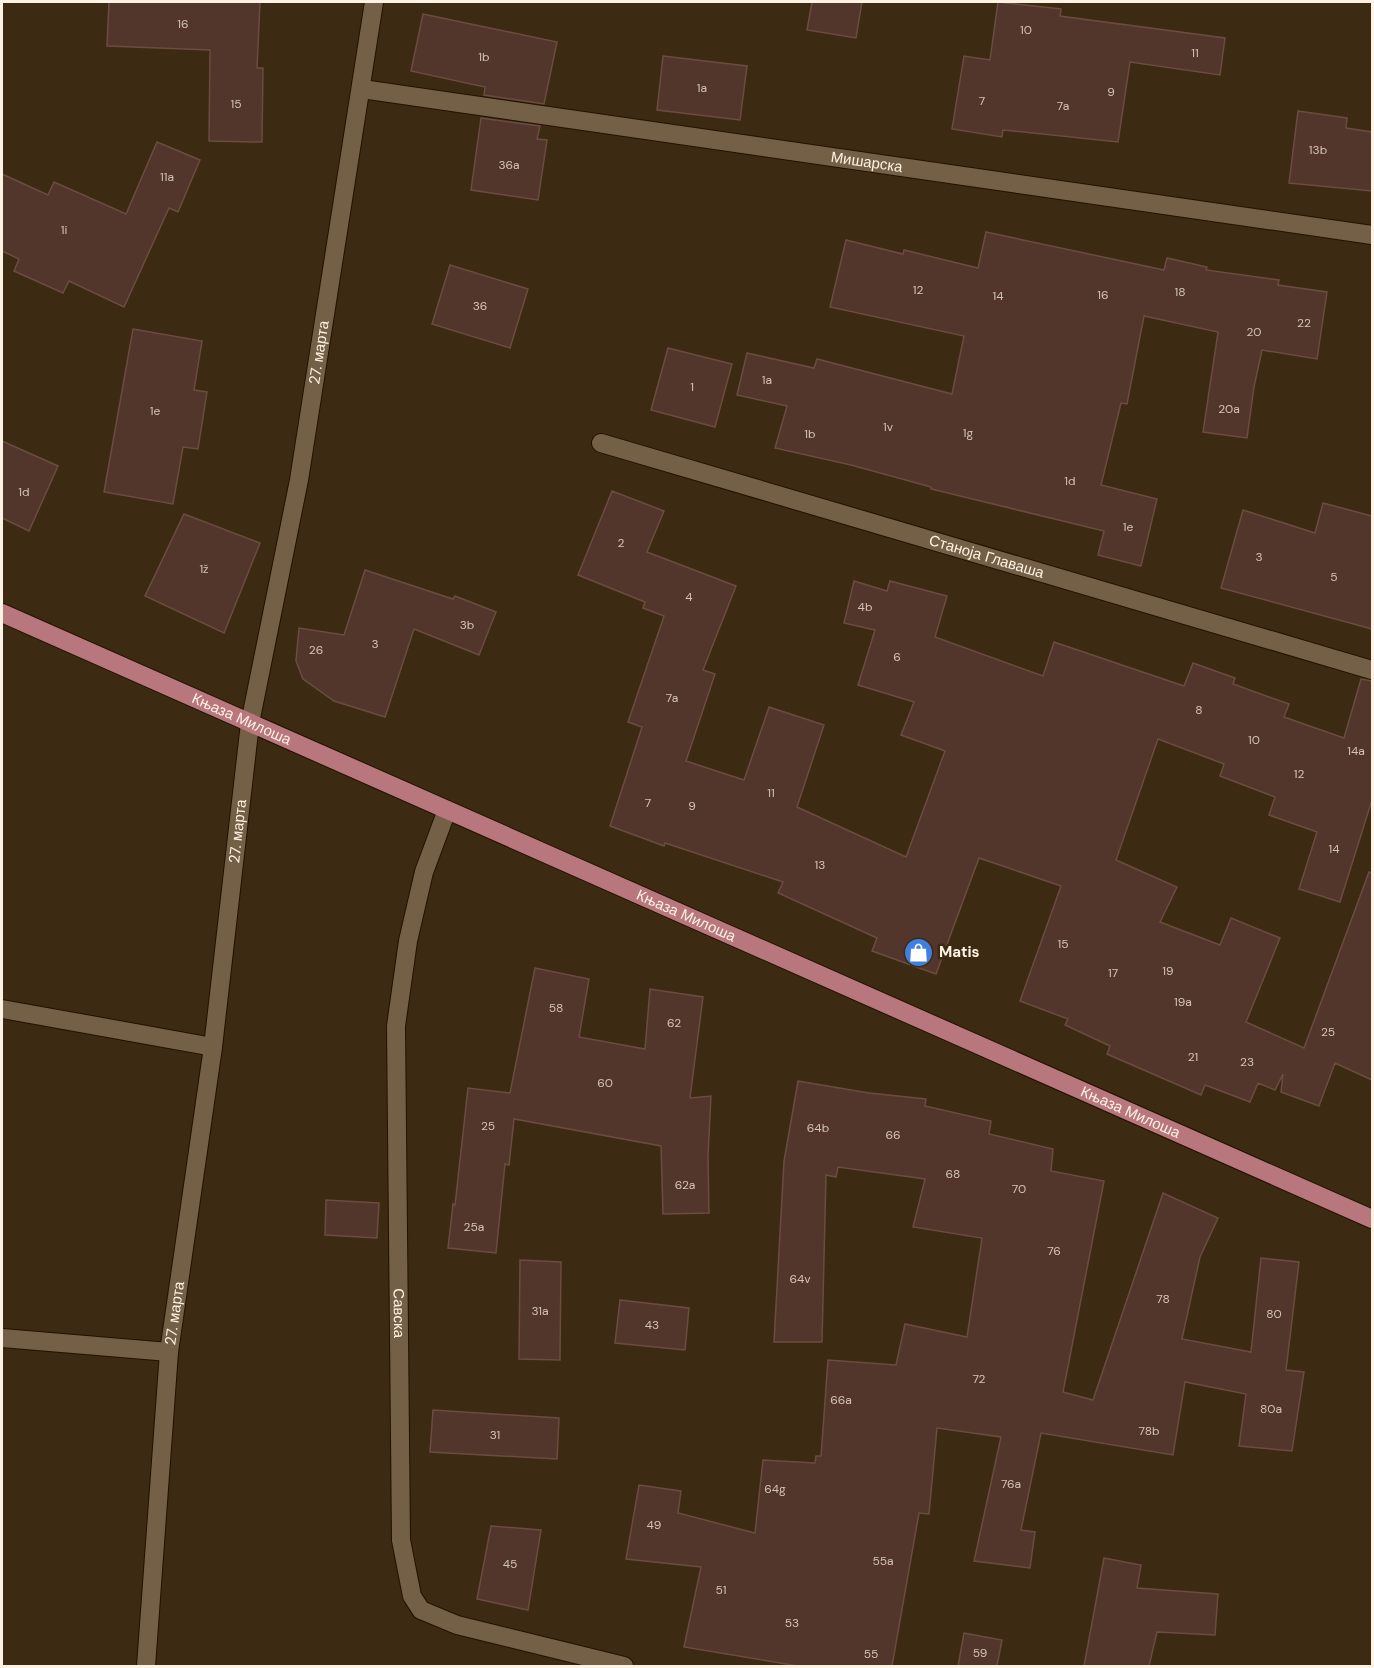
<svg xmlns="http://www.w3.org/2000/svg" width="1374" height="1668" viewBox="0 0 1374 1668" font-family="'DM Sans',sans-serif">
<rect width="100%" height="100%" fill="#3c2a12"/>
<!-- building -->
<g fill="#53362b" stroke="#6b4c41" stroke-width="1.5">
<polygon points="109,2 260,2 257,68 263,68 262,142 209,141 210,50 107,46"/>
<polygon points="812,2 862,2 856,38 807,30"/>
<polygon points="998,2 1061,9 1060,16 1225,38 1220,75 1130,62 1118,142 1003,130 1002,137 952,129 964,56 990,60"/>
<polygon points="423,14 557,42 544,104 484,95 485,87 411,71"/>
<polygon points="663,56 747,66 740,120 657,110"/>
<polygon points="1298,111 1347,118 1346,128 1372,132 1372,191 1289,183"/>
<polygon points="481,118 540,126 537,139 547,140 538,200 471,190"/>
<polygon points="157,142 200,160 178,212 169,208 124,307 69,281 63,293 14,271 19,259 2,251 2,174 48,195 54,182 126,214"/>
<polygon points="986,232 1164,270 1167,258 1207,267 1206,270 1279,280 1278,285 1327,292 1317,359 1262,350 1254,387 1247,438 1203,432 1218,332 1144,316 1127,404 1121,403 1101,485 1157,499 1141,566 1098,555 1104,531 931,489 931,487 851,465 775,448 787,406 737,395 747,353 814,368 817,359 952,394 964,336 830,307 846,240 903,254 904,250 978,268"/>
<polygon points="450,265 528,289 510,348 432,324"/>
<polygon points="133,329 202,341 194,390 207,392 198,449 183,447 173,504 104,492"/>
<polygon points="668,348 732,364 715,427 651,410"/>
<polygon points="2,441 58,466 29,531 2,518"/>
<polygon points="612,491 664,511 647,552 736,586 703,670 715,674 686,761 744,780 769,707 824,725 797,807 906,857 945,751 901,735 914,702 858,685 875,630 844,623 854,581 887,591 890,581 947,596 935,637 1043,676 1054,642 1184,686 1193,663 1235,678 1233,684 1289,704 1284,717 1344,738 1361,679 1372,681 1372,800 1340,902 1299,889 1317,832 1269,815 1275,797 1220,776 1224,764 1158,739 1116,860 1177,887 1160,922 1220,945 1231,918 1280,938 1246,1022 1304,1048 1369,872 1372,873 1372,1080 1335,1063 1319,1106 1281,1092 1283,1074 1275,1090 1258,1083 1250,1102 1205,1085 1201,1095 1107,1054 1110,1046 1065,1025 1068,1019 1020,1001 1061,886 979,858 936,974 872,951 877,938 778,893 783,882 665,843 664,846 610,826 642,727 628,722 664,616 643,608 645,602 578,575"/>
<polygon points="1323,503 1372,516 1372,629 1221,588 1243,510 1315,533"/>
<polygon points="184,514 260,543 224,633 145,596"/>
<polygon points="365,570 453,599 455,596 496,612 479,655 414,629 385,717 334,701 303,679 296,661 299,628 344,635"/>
<polygon points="535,968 589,979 579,1037 645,1049 650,989 703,997 690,1098 711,1096 708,1156 709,1213 663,1214 661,1146 514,1119 509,1165 505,1164 496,1253 448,1248 453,1204 455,1205 468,1088 510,1093"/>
<polygon points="798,1081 869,1093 926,1099 925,1106 991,1121 989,1134 1053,1149 1051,1171 1104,1181 1063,1392 1093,1400 1163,1193 1218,1218 1200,1257 1182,1339 1251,1352 1261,1258 1299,1262 1286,1370 1304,1372 1292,1451 1239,1446 1246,1394 1185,1382 1173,1455 1041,1433 1021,1530 1035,1532 1030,1568 974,1561 1001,1437 937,1428 929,1514 919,1513 892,1666 798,1666 684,1647 701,1567 626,1559 639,1485 681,1491 678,1513 755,1533 763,1460 815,1463 816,1456 821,1456 828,1360 896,1365 905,1324 967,1337 982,1238 913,1227 925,1179 838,1167 836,1177 826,1175 822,1342 774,1342 784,1161"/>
<polygon points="326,1200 379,1203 377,1238 325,1235"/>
<polygon points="520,1260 561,1262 560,1360 519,1359"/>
<polygon points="620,1300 689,1308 685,1350 615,1343"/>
<polygon points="433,1410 559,1418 557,1459 430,1452"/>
<polygon points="491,1526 541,1530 528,1610 477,1599"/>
<polygon points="1104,1558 1141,1565 1137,1588 1218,1594 1215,1635 1157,1632 1149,1666 1084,1666"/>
<polygon points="964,1633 1002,1640 997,1666 958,1666"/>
</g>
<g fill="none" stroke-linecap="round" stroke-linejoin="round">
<defs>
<g id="minor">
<path id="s1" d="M362 89 1372 235"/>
<path id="s2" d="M601 443 1372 670"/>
<path id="s3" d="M447 810 424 872 408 941 396 1026 401 1540 412 1596 421 1610 457 1625 624 1666"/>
<polyline points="2,1009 213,1047"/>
<polyline points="2,1338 169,1352"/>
<path id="s4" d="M146 1666 169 1352 213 1047 250 723 299 480 374 2"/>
</g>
<g id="major">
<path id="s5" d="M2 613 1372 1219"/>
</g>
</defs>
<!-- minor casing -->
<use href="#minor" stroke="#231200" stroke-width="20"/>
<!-- major casing -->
<use href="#major" stroke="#231200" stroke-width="20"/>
<!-- minor -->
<use href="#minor" stroke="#746047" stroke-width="18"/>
<!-- major -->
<use href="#major" stroke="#b8767d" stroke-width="18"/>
</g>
<!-- icons -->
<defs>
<symbol id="shop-disc" viewBox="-11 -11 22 22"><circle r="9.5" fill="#3f7fe0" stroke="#3c2a12"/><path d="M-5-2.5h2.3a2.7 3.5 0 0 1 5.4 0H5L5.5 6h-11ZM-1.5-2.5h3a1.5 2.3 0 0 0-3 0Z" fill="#fff"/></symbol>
</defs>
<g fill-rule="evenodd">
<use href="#shop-disc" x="902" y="936" width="33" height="33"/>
</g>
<g text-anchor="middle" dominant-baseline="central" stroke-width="5" stroke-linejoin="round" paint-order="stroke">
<!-- number labels -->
<g font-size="12" fill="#d3c3b5">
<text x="183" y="24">16</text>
<text x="1026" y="30">10</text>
<text x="1195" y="53">11</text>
<text x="484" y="57">1b</text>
<text x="702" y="88">1a</text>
<text x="1111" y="92">9</text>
<text x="982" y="101">7</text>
<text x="236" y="104">15</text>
<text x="1063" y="106">7a</text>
<text x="1318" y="150">13b</text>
<text x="509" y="165">36a</text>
<text x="167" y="177">11a</text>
<text x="64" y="230">1i</text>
<text x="918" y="290">12</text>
<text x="1180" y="292">18</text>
<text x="1103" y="295">16</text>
<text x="998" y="296">14</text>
<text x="480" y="306">36</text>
<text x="1304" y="323">22</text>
<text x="1254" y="332">20</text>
<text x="767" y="380">1a</text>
<text x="692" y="387">1</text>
<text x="1229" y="409">20a</text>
<text x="155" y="411">1e</text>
<text x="888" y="427">1v</text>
<text x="968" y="433">1g</text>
<text x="810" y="434">1b</text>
<text x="1070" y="481">1d</text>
<text x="24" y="492">1d</text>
<text x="1128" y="527">1e</text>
<text x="621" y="543">2</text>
<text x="1259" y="557">3</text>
<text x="204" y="569">1ž</text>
<text x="1334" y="577">5</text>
<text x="689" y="597">4</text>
<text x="865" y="607">4b</text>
<text x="467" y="625">3b</text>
<text x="375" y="644">3</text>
<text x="316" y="650">26</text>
<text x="897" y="657">6</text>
<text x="672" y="698">7a</text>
<text x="1199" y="710">8</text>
<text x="1254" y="740">10</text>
<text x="1356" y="751">14a</text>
<text x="1299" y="774">12</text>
<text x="771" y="793">11</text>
<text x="648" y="803">7</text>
<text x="692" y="806">9</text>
<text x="1334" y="849">14</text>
<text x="820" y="865">13</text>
<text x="1063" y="944">15</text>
<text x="1168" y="971">19</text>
<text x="1113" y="973">17</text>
<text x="1183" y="1002">19a</text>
<text x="556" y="1008">58</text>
<text x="674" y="1023">62</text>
<text x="1328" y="1032">25</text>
<text x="1193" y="1057">21</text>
<text x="1247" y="1062">23</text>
<text x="605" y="1083">60</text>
<text x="488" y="1126">25</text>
<text x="818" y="1128">64b</text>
<text x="893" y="1135">66</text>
<text x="953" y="1174">68</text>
<text x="685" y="1185">62a</text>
<text x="1019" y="1189">70</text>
<text x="474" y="1227">25a</text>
<text x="1054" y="1251">76</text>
<text x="800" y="1279">64v</text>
<text x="1163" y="1299">78</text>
<text x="540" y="1311">31a</text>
<text x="1274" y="1314">80</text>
<text x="652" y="1325">43</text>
<text x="979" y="1379">72</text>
<text x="841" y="1400">66a</text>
<text x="1271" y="1409">80a</text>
<text x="1149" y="1431">78b</text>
<text x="495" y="1435">31</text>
<text x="1011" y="1484">76a</text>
<text x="775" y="1489">64g</text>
<text x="654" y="1525">49</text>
<text x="883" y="1561">55a</text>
<text x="510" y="1564">45</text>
<text x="721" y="1590">51</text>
<text x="792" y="1623">53</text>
<text x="980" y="1653">59</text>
<text x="871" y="1654">55</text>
</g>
<!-- street labels -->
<g font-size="15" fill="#fef2e3" stroke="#3c2a12">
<text stroke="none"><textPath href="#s1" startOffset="510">Мишарска</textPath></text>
<text stroke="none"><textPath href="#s4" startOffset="1326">27. марта</textPath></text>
<text stroke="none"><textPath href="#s2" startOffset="402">Станоја Главаша</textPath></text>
<text stroke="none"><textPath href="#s5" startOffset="262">Књаза Милоша</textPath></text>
<text stroke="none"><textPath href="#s4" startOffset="840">27. марта</textPath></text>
<text stroke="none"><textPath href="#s5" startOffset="748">Књаза Милоша</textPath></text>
<text stroke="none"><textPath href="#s5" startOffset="1234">Књаза Милоша</textPath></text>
<text stroke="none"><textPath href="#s4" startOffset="354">27. марта</textPath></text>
<text stroke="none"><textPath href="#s3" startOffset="510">Савска</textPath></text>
</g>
<!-- poi labels -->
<g font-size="15" font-weight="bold" fill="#fef2e3" stroke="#3c2a12" text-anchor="start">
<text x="939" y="952">Matis</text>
</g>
</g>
<!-- border -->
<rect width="1374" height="1668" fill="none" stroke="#fef2e3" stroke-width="6"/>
</svg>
